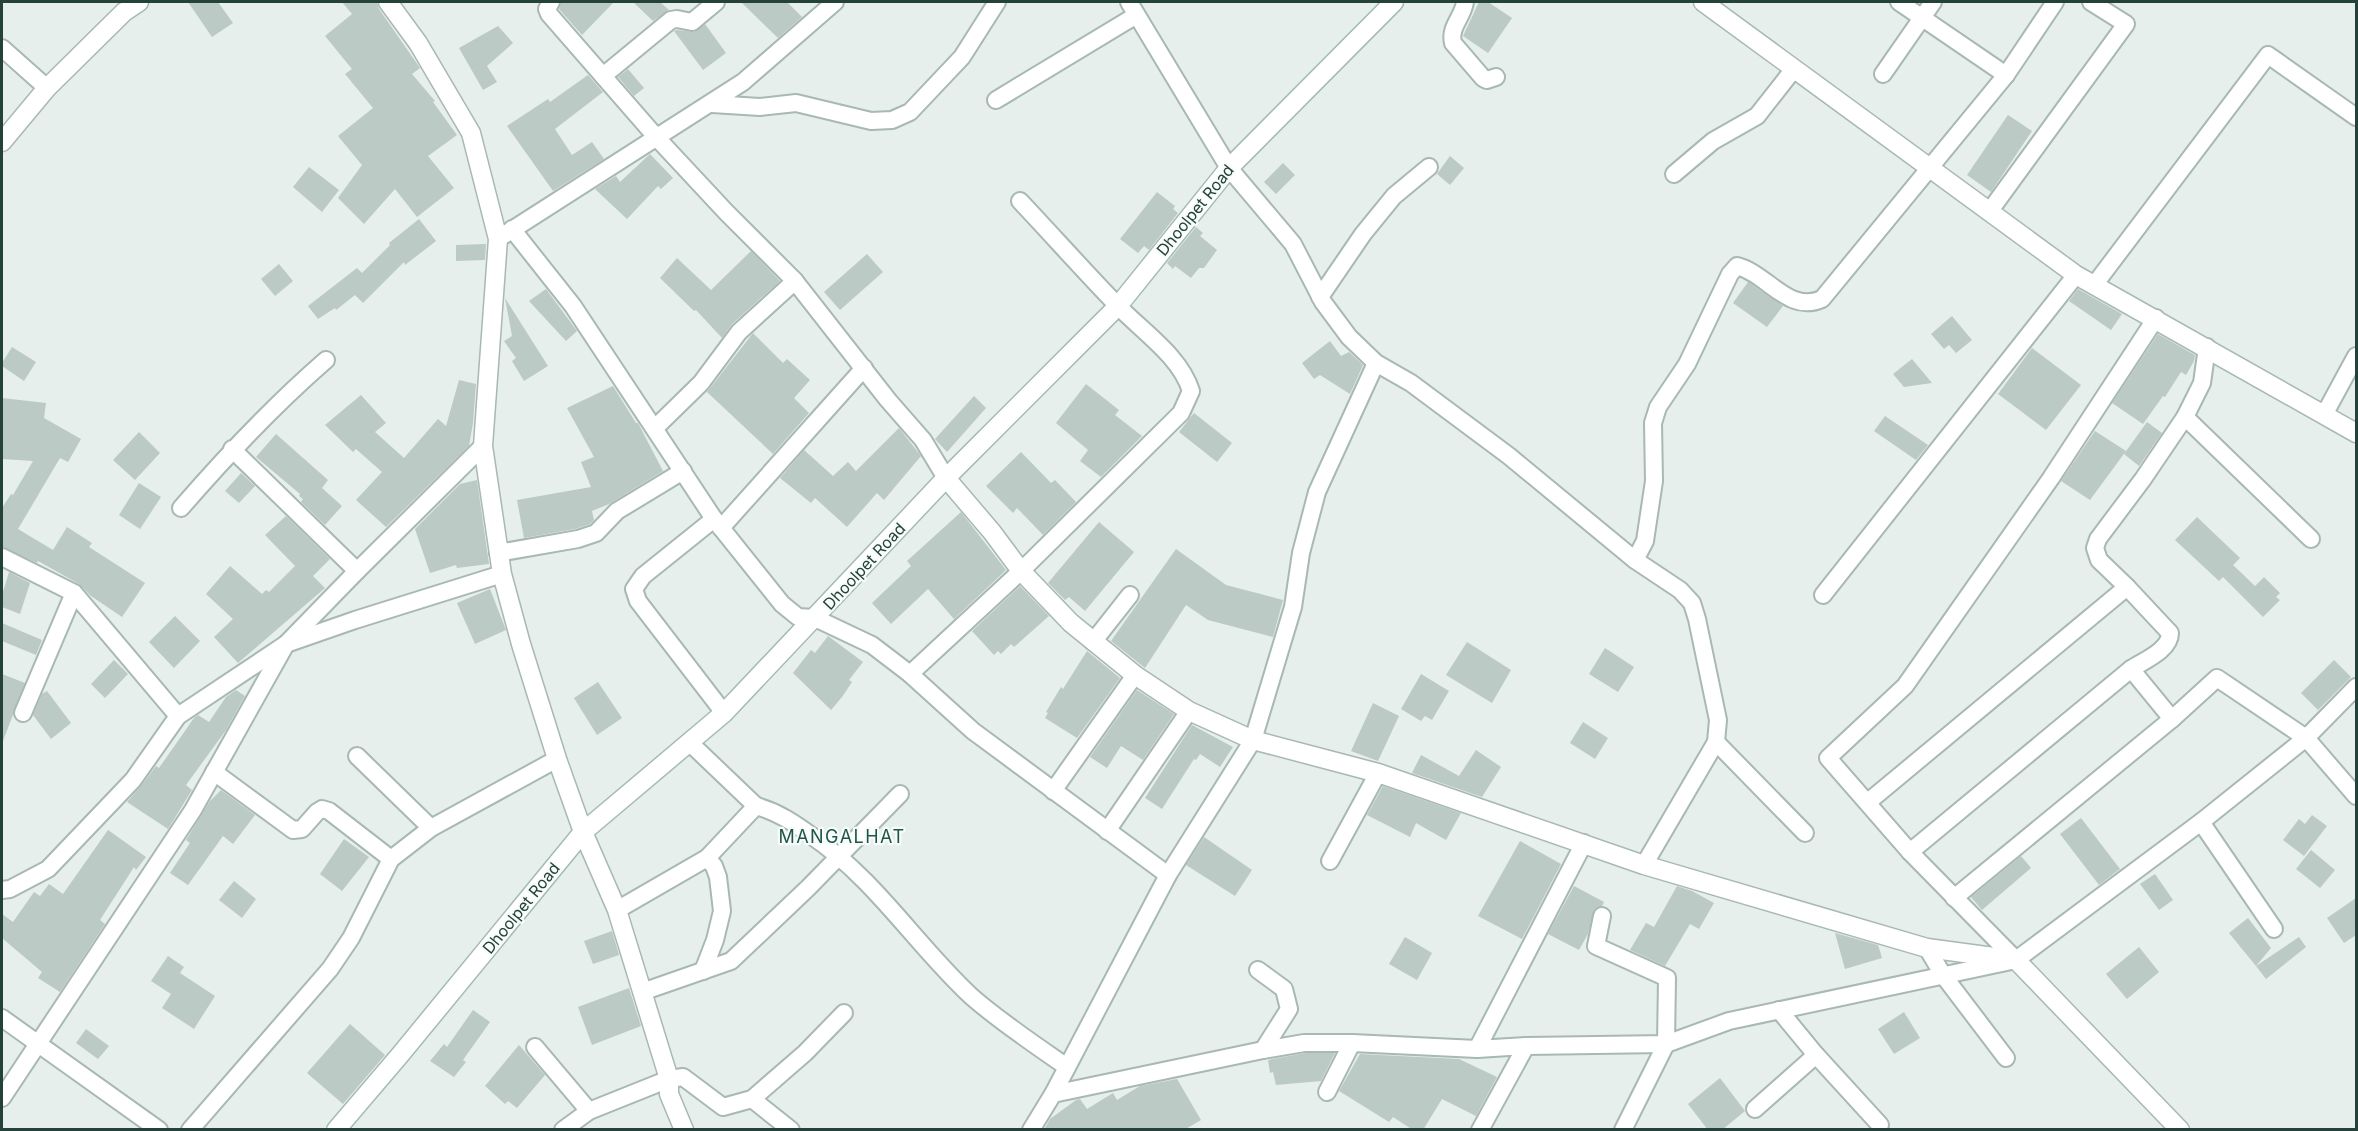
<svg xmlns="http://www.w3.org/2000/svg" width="2358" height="1131" viewBox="0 0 2358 1131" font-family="Inter,sans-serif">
<rect width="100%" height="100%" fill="#e6efeb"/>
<!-- building -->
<g fill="#bbcac4">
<polygon points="188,2 218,2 233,23 212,37"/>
<polygon points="342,2 377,2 379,9 420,68 412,74 435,101 433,102 457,135 428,156 454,188 417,217 395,189 364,224 338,198 362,165 338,136 373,108 345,74 352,69 325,36 352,14"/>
<polygon points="561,2 614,2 582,35 559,9"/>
<polygon points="633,2 660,2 669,10 653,21"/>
<polygon points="741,2 787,2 802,17 778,38"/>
<polygon points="1479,2 1488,2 1512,18 1488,53 1463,36"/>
<polygon points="705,24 726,53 703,70 674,31 677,30 694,32"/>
<polygon points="498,26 513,43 487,66 497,82 483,90 459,48"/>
<polygon points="628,69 644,88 634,96 618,77"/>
<polygon points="588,75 603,92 555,129 572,155 592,142 604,159 553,191 507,126 548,99 550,102"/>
<polygon points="2008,115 2032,131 1991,192 1967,175"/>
<polygon points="650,154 673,178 661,189 658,186 627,219 595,189 616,176 620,182"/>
<polygon points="1450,156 1464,168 1450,185 1437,174"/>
<polygon points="1283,163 1295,175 1276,194 1264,182"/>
<polygon points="309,167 339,190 322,212 293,187"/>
<polygon points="1157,192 1175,206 1173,209 1178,213 1149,250 1144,246 1138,253 1120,239"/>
<polygon points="419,219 436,241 405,265 404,262 363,303 355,295 336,310 335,308 318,319 308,306 357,268 362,273 390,245 389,243"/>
<polygon points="1196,227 1203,233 1200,236 1217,250 1204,268 1199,268 1191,278 1175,266 1173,269 1167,263"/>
<polygon points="486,244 485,260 456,261 456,245"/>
<polygon points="751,251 780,281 732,324 722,338 696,310 694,311 660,278 677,258 711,290"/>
<polygon points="867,254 883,272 840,310 824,292"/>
<polygon points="279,264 293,281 275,296 261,279"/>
<polygon points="1748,282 1783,306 1767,327 1733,303"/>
<polygon points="546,289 577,331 566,341 529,301"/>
<polygon points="2078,289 2122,314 2111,330 2069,301"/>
<polygon points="505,298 548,366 524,381 512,361 516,358 504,341 512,336"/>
<polygon points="1952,316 1972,340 1956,353 1949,345 1944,349 1931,334"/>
<polygon points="753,333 783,363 787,359 810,380 794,398 809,413 773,454 707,392"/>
<polygon points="2158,334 2195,355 2194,361 2186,375 2181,372 2165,397 2163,396 2143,424 2112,403"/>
<polygon points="1330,341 1341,356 1349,352 1363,365 1350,394 1320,375 1314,379 1302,363"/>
<polygon points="12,347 36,362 24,381 2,366 2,363"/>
<polygon points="2032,348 2081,385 2046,430 1998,394"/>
<polygon points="1912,359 1932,383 1904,387 1893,374"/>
<polygon points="459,380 476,384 473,423 469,446 386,527 356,500 382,472 356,449 353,452 325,425 361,395 386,423 375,432 404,458 438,419 446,426"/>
<polygon points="1086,384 1119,410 1115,415 1142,436 1101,477 1080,461 1088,450 1056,423"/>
<polygon points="613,386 636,423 638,423 663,471 609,504 592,511 594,520 590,524 575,529 524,538 517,500 591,487 581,462 594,457 567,408"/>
<polygon points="974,396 986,408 947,452 935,439"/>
<polygon points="2,398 46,403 44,418 81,439 68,462 60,458 18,529 53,550 67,527 92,543 89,547 145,583 122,617 91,596 79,584 38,561 37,563 2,547 2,508 11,494 13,495 33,461 2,459"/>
<polygon points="1194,413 1232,443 1217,462 1179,432"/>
<polygon points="1885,416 1928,445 1916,460 1874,431"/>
<polygon points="2147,422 2162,433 2139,466 2124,454"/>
<polygon points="899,428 921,456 884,500 877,493 847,527 815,498 811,503 780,478 804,450 833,476 848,462 856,471"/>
<polygon points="2095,431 2126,451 2090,500 2061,481"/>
<polygon points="139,432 160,453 135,480 113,460"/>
<polygon points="276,434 328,480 322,488 342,506 325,525 301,502 303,499 299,496 300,494 256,457"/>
<polygon points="1021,452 1051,483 1055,480 1076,502 1043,535 1017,508 1013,513 986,486"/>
<polygon points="241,473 255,486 239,503 225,491"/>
<polygon points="477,480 489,564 457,568 456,565 430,573 415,529 460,484"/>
<polygon points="139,483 161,497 140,529 119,515"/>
<polygon points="961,512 1006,570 954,619 928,589 891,624 872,603 911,566 907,561"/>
<polygon points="286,516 330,559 313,576 325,588 238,663 214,637 233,619 206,594 230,566 262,594 266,590 269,592 295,566 265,535"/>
<polygon points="2197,517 2240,558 2233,565 2255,586 2264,577 2280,593 2276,597 2280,600 2263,617 2223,577 2219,581 2175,540"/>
<polygon points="1099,522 1134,552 1085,611 1069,597 1065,600 1048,583"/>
<polygon points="1176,549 1226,585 1283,600 1273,637 1208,620 1186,605 1145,668 1111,641"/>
<polygon points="9,572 30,583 20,614 2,607 2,595"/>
<polygon points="1020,586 1049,616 1014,647 1011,644 1001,654 998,651 994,655 972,631"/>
<polygon points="490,589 506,630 475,644 457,603"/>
<polygon points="175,616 200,641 174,668 149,642"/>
<polygon points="2,623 42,640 36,655 2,641"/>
<polygon points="828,636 863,662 849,680 852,682 842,697 831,710 793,673 811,650 815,653"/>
<polygon points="1467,642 1511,670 1492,703 1446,675"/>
<polygon points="1605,648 1634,667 1618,692 1589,674"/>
<polygon points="1087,651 1120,678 1077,738 1045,718 1048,713 1046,712 1061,687 1063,689"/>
<polygon points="114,660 128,674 105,698 91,684"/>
<polygon points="2334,660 2351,677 2318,710 2301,693"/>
<polygon points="2,674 25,683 3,741 2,741"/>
<polygon points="1421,674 1449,691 1432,720 1425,716 1421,721 1401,709"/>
<polygon points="598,682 622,718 597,735 574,698"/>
<polygon points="236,690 245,696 226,730 186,785 192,790 168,829 127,802 141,786 156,766 159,768 194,718 198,715 209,722 226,697"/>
<polygon points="1137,690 1174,714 1143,760 1121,746 1107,768 1090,757"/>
<polygon points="47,691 71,723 51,739 33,715 42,694"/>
<polygon points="1373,703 1399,716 1378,761 1351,751"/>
<polygon points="1583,722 1608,738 1595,759 1570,743"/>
<polygon points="1192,725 1233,747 1220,767 1200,754 1196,760 1194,759 1162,809 1145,798"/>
<polygon points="1476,750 1501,767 1482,797 1412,773 1421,755 1459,776"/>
<polygon points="1383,786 1461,813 1446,840 1416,823 1410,837 1367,815"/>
<polygon points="221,790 255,815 233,844 223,836 188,885 170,873 190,843 186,840 210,801"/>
<polygon points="2312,815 2327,826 2304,856 2283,840 2299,819 2305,824"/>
<polygon points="2081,818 2120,869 2099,885 2060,834"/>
<polygon points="108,830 146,857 136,870 134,867 100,920 105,924 60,992 38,978 42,972 2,938 2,914 13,922 34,892 40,896 49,884 63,894"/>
<polygon points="1204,837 1252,870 1235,896 1186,865"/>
<polygon points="344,839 369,857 342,891 320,874"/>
<polygon points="1520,841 1561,864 1522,939 1478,916"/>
<polygon points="2311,850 2335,870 2320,888 2296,869"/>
<polygon points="2021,856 2031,868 1982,910 1971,897"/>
<polygon points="2155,874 2173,900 2159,910 2140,884"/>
<polygon points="234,881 256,899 242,918 219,900"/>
<polygon points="1574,886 1604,902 1602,906 1594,910 1588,934 1579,950 1548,934"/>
<polygon points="1677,886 1692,891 1714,903 1699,929 1690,924 1665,966 1630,950 1646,923 1654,927"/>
<polygon points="2356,898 2356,935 2344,943 2327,918"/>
<polygon points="2248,918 2271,948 2256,966 2229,933"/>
<polygon points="612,931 619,955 593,964 584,941"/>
<polygon points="1835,933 1878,945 1882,958 1845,969"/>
<polygon points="1405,937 1432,953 1417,980 1389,964"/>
<polygon points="2299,937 2306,947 2266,979 2256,966"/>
<polygon points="2139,947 2159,972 2127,999 2106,974"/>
<polygon points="168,956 184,967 180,973 215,996 194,1029 162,1008 171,994 151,981"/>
<polygon points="629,988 641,1026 592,1045 578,1007"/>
<polygon points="473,1010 490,1022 463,1060 466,1062 454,1077 430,1061 444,1044 447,1047"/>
<polygon points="1904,1012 1920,1038 1894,1054 1878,1029"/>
<polygon points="350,1024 385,1055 343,1104 307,1073"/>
<polygon points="86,1029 109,1046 98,1059 76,1043"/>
<polygon points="519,1045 545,1075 517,1108 508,1101 505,1104 485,1086"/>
<polygon points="1305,1053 1335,1053 1321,1081 1276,1085 1273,1072 1270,1073 1268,1060"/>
<polygon points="1360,1054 1459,1059 1497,1077 1476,1116 1442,1099 1423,1130 1413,1130 1393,1117 1389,1122 1339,1091"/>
<polygon points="1720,1078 1745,1111 1722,1130 1708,1130 1688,1104"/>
<polygon points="1177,1079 1201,1120 1184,1130 1044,1130 1050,1119 1076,1100 1080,1099 1087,1109 1113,1093 1117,1100 1140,1086"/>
</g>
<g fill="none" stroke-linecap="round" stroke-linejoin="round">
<defs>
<g id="minor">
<polyline points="551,2 547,9 549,14 603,76 671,20 677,19 692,22 716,2"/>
<polyline points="1129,2 1229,168 1293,244 1323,302 1349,337 1376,363 1411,383 1509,456 1635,560 1680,590 1692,603 1697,619 1718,720 1716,742 1644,865"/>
<path d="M1465 2C1463 17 1449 27 1453 43L1483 78 1487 80 1496 77"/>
<polyline points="1899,2 2006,75"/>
<polyline points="2,48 47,88"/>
<polyline points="1883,74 1933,2"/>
<polyline points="603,76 657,138 726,212 794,280 888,400 923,440 946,478"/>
<polyline points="996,100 1135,16"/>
<polyline points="712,104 760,107 796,103 871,121 892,120 910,112 962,57 997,2"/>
<polyline points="1674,174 1713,141 1757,116 1793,70"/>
<path d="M1020 201C1053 236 1084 271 1117 305 1143 332 1180 356 1191 391L1181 413 1021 571 910 674 973 731 1168 875"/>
<polyline points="1989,212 2126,24 2091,2"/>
<polyline points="512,229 573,306 714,519 782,604 798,617 815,618 872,645 910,674"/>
<polyline points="504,235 743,82 835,2"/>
<polyline points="2095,284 2268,55 2356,117"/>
<polyline points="1320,297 1363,234 1394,196 1429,167"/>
<polyline points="2324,415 2356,356"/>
<polyline points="2185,417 2311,539"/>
<polyline points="655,428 701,383 739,332 795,281"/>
<polyline points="232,449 357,571"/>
<path d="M181 508C227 455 273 406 326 360"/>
<polyline points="714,519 643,576 634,589 638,601 724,713"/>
<polyline points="721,528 864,368"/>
<polyline points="498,553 578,539 596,533 617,511 683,471"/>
<polyline points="2,557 74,593 178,716 133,780 48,869 10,889 2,890"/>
<path d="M1635 560 1645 541 1654 481 1653 423 1658 407 1687 364 1730 274 1737 266C1768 274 1788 314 1822 299L2006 75 2055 2"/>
<polyline points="1823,595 2076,275"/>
<polyline points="1093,642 1130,595"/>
<polyline points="2131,669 2172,719"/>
<polyline points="23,713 74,593"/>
<polyline points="178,716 286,644 357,571 483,446"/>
<polyline points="689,742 756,806"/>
<polyline points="1716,742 1805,833"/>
<polyline points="357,756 431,828"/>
<polyline points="214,772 293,830 302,829 317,812 322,809 329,811 391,859"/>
<polyline points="1053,791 1135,675"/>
<polyline points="1868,802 2127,587"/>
<polyline points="2201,822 2274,929"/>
<polyline points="1107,831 1189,711"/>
<path d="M1910 852 2131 669C2145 660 2170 650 2170 633L2127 587 2099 560 2095 548 2098 539 2143 479 2185 417 2202 383 2207 347"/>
<polyline points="1330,861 1378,773"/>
<polyline points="1954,898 2172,719 2217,678 2306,738 2356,796"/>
<path d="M617 910 707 858 756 806C778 812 794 823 812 836 877 881 915 944 972 997 1002 1023 1035 1045 1067 1067"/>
<polyline points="1602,916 1596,946 1667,978 1666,1044 1623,1130"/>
<polyline points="1927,948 1943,975 2006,1058"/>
<polyline points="2016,960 1910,852 1828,758 1905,686 2051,478 2156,318"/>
<polyline points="1258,970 1284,989 1289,1009 1263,1050"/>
<polyline points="703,971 715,940 722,911 718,877 714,866 707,858"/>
<polyline points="642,992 731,961 808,888 900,794"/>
<polyline points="1779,1010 1816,1055 1880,1125"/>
<polyline points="2,1018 159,1130"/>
<polyline points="535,1047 589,1111"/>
<polyline points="1477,1049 1584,843"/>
<polyline points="1327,1092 1352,1043"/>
<polyline points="1053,1094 1168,875 1253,740 1293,607 1301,553 1317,492 1376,363"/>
<polyline points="2,1098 193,810 286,644 355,620 502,574"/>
<polyline points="752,1099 791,1130"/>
<polyline points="1755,1109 1816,1055"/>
<polyline points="190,1130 330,969 351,938 391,859 431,828 557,759"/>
<polyline points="563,1130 589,1111 669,1079 683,1077 723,1107 752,1099 805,1053 844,1013"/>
<polyline points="1031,1130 1053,1094 1263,1050 1304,1043 1352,1043 1477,1049 1526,1046 1666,1044 1729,1021 2016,960 2201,822 2306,738 2356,687"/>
<polyline points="1480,1130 1526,1046"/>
</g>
<g id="tertiary">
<polyline points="388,2 418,43 471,133 498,239 483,446 502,574 521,644 557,759 583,832 617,910 669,1079 669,1094 684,1130"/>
<polyline points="1703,2 2076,275 2356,433"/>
<polyline points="2,142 47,88 124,12 139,2"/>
<polyline points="946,478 992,532 1021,571 1071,623 1135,675 1189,711 1253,740 1378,773 1644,865 1927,948 2016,960 2180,1130"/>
</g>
<polyline id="secondary" points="336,1130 400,1055 583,832 724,713 946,478 1118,306 1229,168 1394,2"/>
</defs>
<!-- minor casing -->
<use href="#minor" stroke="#a8b8b2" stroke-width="20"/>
<!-- tertiary casing -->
<use href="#tertiary" stroke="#a8b8b2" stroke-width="21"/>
<!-- secondary casing -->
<use href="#secondary" stroke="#a4bbb3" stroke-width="21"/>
<!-- minor -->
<use href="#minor" stroke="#fff" stroke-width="16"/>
<!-- tertiary -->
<use href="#tertiary" stroke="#fff" stroke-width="18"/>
<!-- secondary -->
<use href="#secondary" stroke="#fff" stroke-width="18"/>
</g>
<g text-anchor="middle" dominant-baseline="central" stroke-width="4.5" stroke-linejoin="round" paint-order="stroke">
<!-- street labels -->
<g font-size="16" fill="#24423a" stroke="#f7fbf9">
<text transform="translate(1195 210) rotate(-51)">Dhoolpet Road</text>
<text transform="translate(864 566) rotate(-47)">Dhoolpet Road</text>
<text transform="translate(521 908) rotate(-51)">Dhoolpet Road</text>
</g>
<!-- neighbourhood labels -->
<g font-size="18" letter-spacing="1.5" fill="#1f5548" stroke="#f7fbf9">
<text x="842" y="836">MANGALHAT</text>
</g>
</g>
<!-- border -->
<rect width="2358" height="1131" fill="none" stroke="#24423a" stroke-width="6"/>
</svg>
